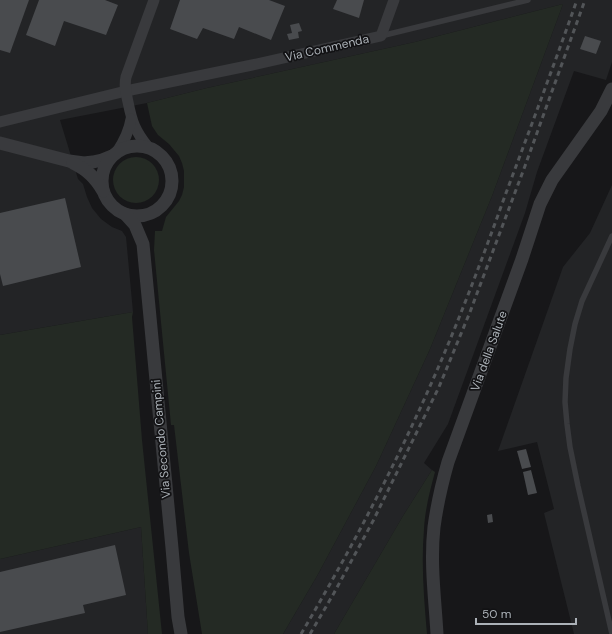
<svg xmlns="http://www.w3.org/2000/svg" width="612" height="634" viewBox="0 0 612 634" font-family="'DM Sans',sans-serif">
<rect width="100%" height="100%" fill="#171719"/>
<!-- built -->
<g fill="#232426">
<polygon points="0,0 612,0 612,62 606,80 574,71 537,172 525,213 448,424 424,463 432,470 403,516 334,634 283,634 317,576 376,466 430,349 492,196 563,4 415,42 207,88 147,103 60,120 78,179 83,184 87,197 92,208 101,219 112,227 122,231 126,237 133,312 0,335"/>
<polygon points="612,185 612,634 574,634 544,513 554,509 537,442 498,451 563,267 590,233"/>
<polygon points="141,527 148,634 0,634 0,559"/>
</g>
<!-- green -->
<g fill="#242a24">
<polygon points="563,4 492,196 430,349 376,466 317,576 283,634 202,634 189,553 174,425 171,425 154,250 155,231 162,231 166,217 179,201 182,195 184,187 184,171 182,163 179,156 169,144 158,135 152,126 147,103 207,88 415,42"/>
<circle cx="136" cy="180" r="23"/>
<polygon points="133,312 132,317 142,440 162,634 148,634 141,527 0,559 0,335"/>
<path d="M432 470 435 472C430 490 425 510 424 529 421 564 424 599 427 634H334L403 516Z"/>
</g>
<!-- building -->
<g fill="#494b4e">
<polygon points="0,0 29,0 10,53 0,50"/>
<polygon points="39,0 105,0 118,5 106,35 64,21 55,46 26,35"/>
<polygon points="180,0 269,0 285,6 271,40 239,27 234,39 203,28 197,39 170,29"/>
<polygon points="337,0 364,0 359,18 333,9"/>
<polygon points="299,23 302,31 298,32 299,38 289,40 287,34 292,33 290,25"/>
<polygon points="585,36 601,41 596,54 580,49"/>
<polygon points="65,198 81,267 3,286 0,274 0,213"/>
<polygon points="526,449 531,467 522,469 517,451"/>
<polygon points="531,470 537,493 528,495 523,472"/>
<polygon points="492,514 493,522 488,523 487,515"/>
<polygon points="115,545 126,595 83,605 85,613 0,632 0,572"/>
</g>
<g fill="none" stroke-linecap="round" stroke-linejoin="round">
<!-- service -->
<g stroke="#393a3d" stroke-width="5.5">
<polyline points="381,36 528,0"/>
<polyline points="612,634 578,486 570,447 567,424 565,402 566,378 570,349 575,324 582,301 612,236"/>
</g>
<!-- minor -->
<g stroke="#393a3d" stroke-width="11">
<polyline points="0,122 126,91 252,65 381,36 394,0"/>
<path d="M148 147C135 131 132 122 128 102 126 93 124 86 126 77L154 0"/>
<path d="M117 152C124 141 129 132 131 119"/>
</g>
<!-- tertiary -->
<g stroke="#393a3d" stroke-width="13">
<polyline points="0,143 69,161 84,163 93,162 102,160 112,156"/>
<circle cx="137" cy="181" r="35"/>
<path d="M73 163C87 170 95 177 103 191"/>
<polyline points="125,214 135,225 143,244 172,548 178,617 181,634"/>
<path d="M437 634C435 599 430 563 434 527 437 505 442 483 448 462L522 259 540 204 552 180 601 111 612 89"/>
</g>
<!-- rail -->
<g stroke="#525558" stroke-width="3" stroke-dasharray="5 4" stroke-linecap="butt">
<path d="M301 634C349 553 393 470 431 384 459 321 483 257 506 193 530 129 554 65 577 0"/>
<polyline points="310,634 334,593 373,521 439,387 470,312 525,166 585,0"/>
</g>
</g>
<g text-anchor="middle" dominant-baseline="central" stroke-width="3.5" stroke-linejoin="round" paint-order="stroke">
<!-- street labels -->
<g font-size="12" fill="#abb1b7" stroke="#121214">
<text transform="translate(327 48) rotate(-13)">Via Commenda</text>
<text transform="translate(489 351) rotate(-70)">Via della Salute</text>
<text transform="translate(161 439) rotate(-95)">Via Secondo Campini</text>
</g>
</g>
<!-- scale -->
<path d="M476 618v6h100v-6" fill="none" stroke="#abb1b7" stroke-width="2"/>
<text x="482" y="618" font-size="12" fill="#abb1b7" stroke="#121214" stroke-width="3" paint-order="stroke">50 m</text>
</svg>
